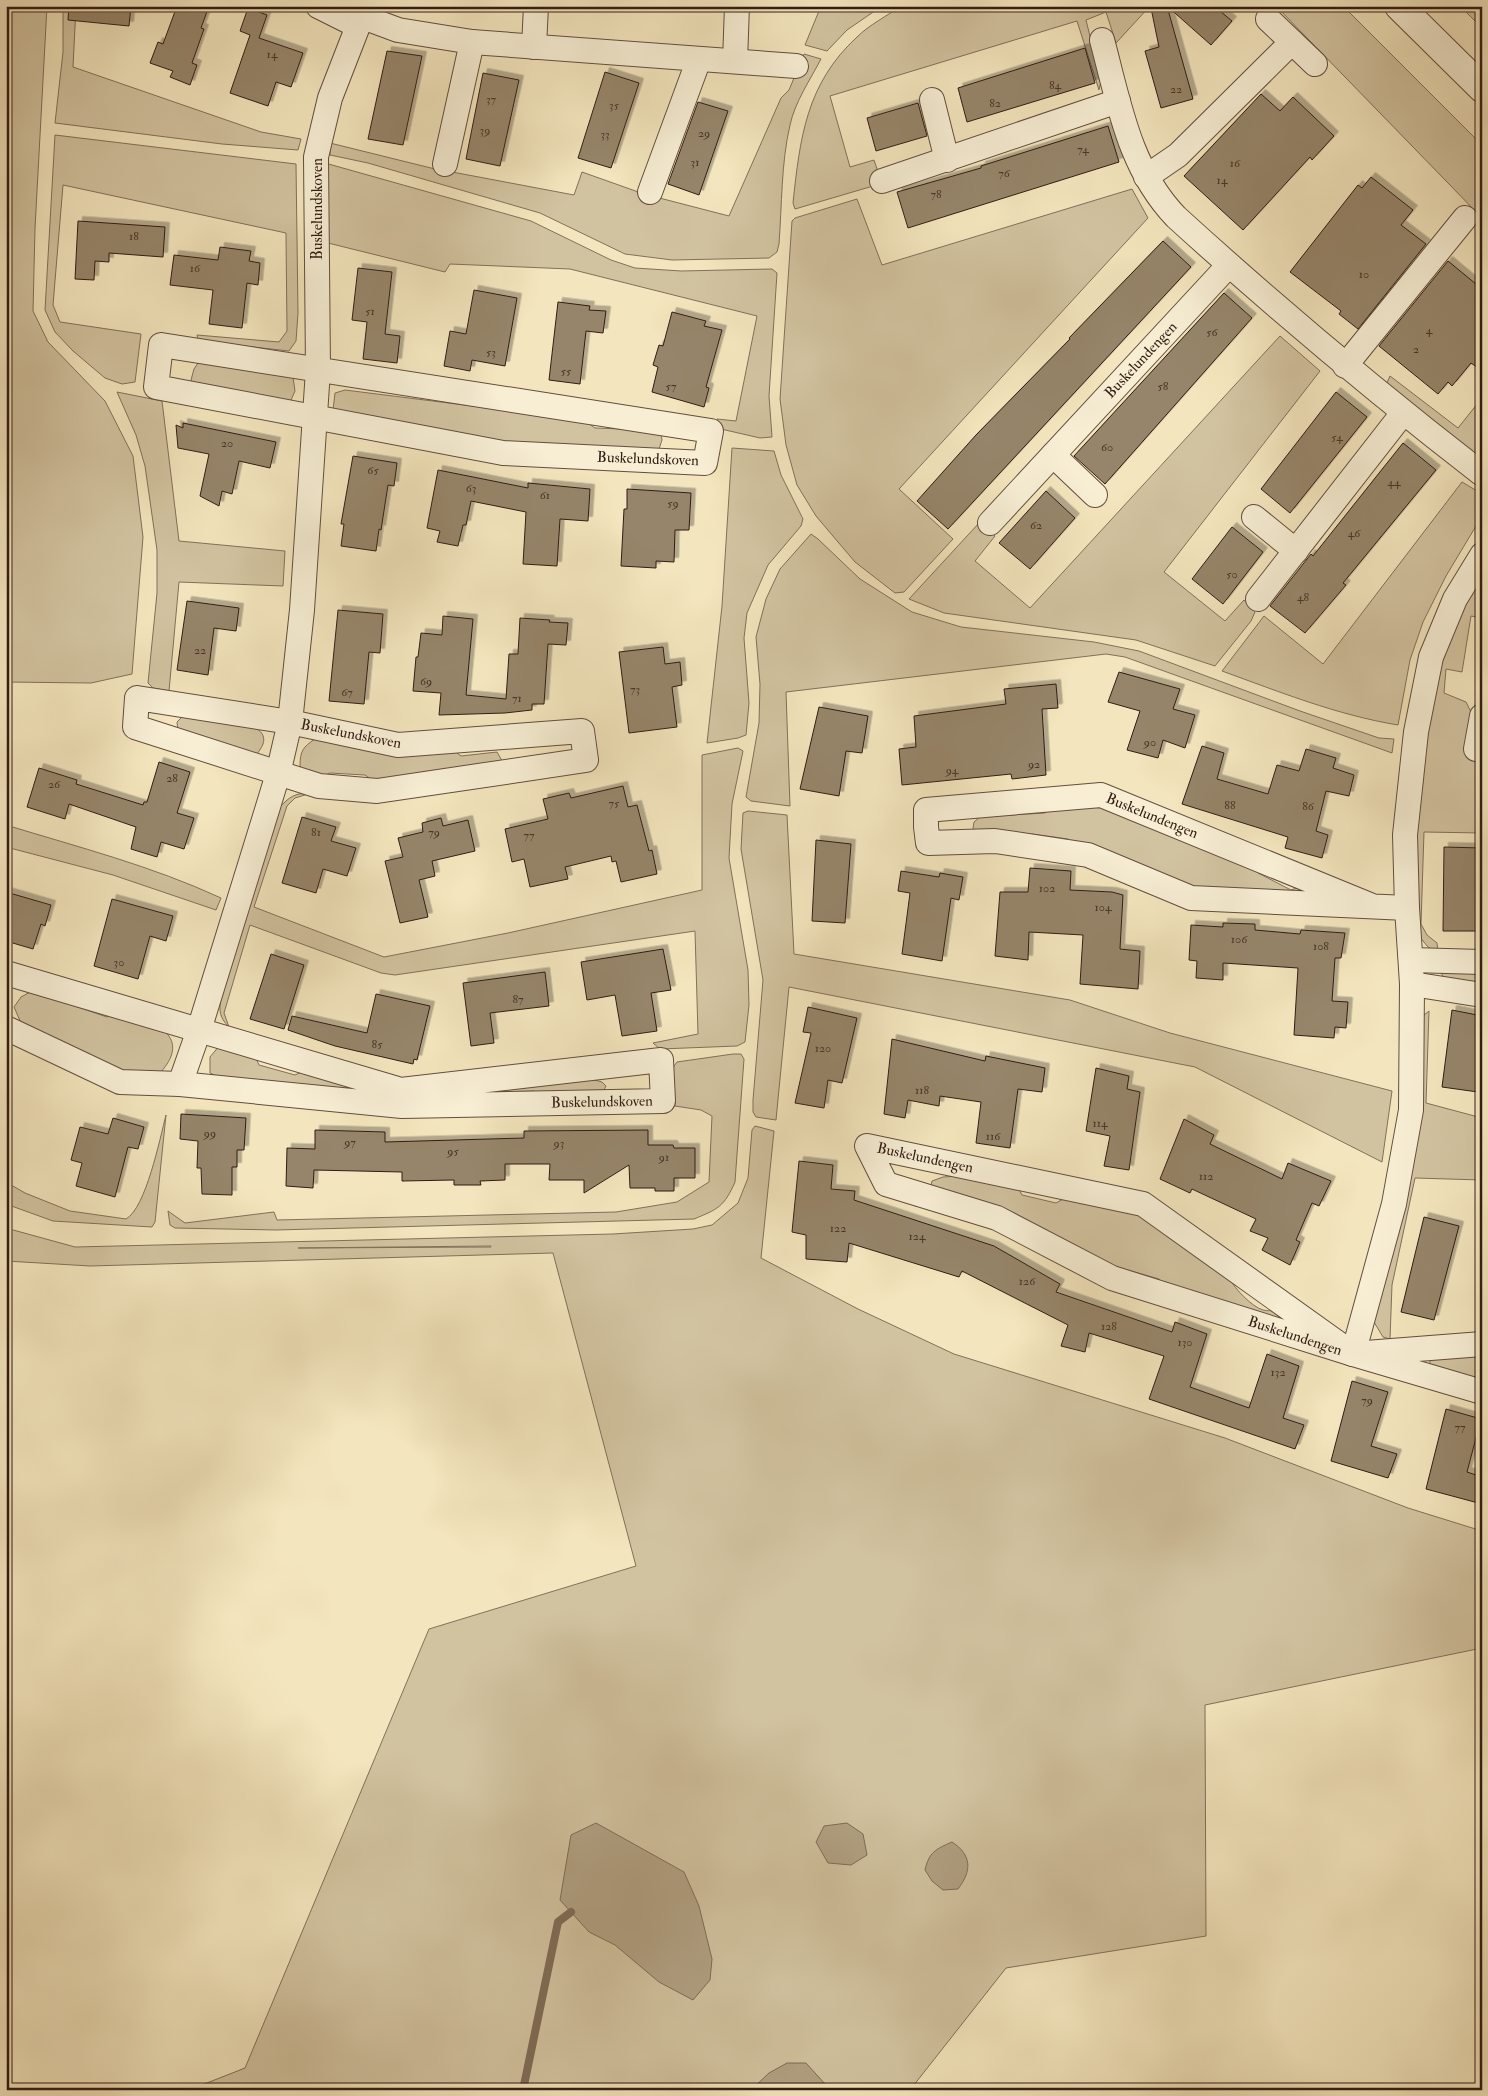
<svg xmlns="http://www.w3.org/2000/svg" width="1488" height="2096" viewBox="0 0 1488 2096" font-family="'IM FELL Double Pica',serif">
<defs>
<filter id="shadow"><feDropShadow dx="4.5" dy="-4.5" stdDeviation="0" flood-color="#0004"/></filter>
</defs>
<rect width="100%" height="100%" fill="#f3e5bd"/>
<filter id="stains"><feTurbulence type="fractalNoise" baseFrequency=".004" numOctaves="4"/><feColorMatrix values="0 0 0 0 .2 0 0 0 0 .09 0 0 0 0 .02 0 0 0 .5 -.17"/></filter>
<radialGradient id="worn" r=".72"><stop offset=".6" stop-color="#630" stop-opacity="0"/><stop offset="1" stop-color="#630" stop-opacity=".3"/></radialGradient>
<!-- green -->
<g fill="#d2c3a0" stroke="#82705a" fill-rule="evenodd">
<polygon points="6,6 47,6 35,228 33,311 48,342 105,401 133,456 143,537 132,674 91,683 6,682"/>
<polygon points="63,6 76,6 73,67 261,132 301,139 298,150 222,144 55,123 63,52"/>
<polygon points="821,6 882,6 847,30 827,51 805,45"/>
<path d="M901 6H1150L1116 43 1106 12 1086 20 1101 81 1099 90 1077 21 830 96 850 167 874 160 880 178 873 186 795 209 793 203C800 138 806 84 857 37 869 25 887 16 901 6Z"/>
<polygon points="1276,6 1334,6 1339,11 1335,6 1343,6 1482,145 1482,218"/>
<polygon points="1460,6 1482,6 1482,28"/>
<path d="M804 54 821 59C810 80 795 102 790 125 781 164 782 205 779 244L777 252 769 258 672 260 625 254 540 213 368 163 330 155V143L431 168 574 195 582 172 644 194 729 216 781 98 789 90Z"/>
<polygon points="55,135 296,164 298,313 296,341 289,351 198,341 197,335 279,342 287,331 286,233 63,185 53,305 60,322 141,334 135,382 122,384 105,378 73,351 55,332 45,310"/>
<polygon points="325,163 531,221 611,260 635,268 681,271 772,269 777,273 769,396 772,437 760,438 721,429 717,419 736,421 757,316 570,269 450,264 445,272 328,243"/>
<polygon points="1132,189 1148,218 899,489 953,539 904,592 895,593 855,562 816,516 797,485 786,445 780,399 792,221 795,218 857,199 882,265"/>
<polygon points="1280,336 1320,371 1164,572 1225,621 1244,600 1255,612 1251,621 1215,666 1136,640 944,613 909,599 979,523 995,536 975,561 1030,608"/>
<polygon points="200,360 293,377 295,391 291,400 279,405 196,387 191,380 194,369"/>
<polygon points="1390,376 1458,428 1482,398 1482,461 1386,385"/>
<polygon points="345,390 584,420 595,428 650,430 661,434 662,440 659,449 544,449 333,410 335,393"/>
<polygon points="117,392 162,401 179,541 285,551 283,586 179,582 169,691 153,688 148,683 157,593 157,550 145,466 136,435"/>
<polygon points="732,448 774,451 781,475 803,519 801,526 768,565 747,613 744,638 749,703 746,735 738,738 707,743 722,606"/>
<path d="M1462 482 1477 491 1482 497V516L1446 576 1423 622 1410 660 1398 725C1337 715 1280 692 1222 671L1264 616 1323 664Z"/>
<polygon points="811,534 818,539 860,579 912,612 961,627 1094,642 1139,651 1300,711 1379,738 1394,739 1392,753 1125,657 1106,654 786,692 790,806 751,801 746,797 759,723 760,684 756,637 766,599 780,569"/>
<polygon points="1477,589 1482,589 1482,618 1471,616 1462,672 1446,669 1444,693 1466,702 1471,712 1464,750 1482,753 1482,833 1424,832 1421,924 1427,935 1437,943 1438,952 1428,947 1415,931 1414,835 1435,680 1453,623 1471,592"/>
<path d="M183 716C199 718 272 717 263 744 262 747 259 751 257 754L178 731 177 722Z"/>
<path d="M315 739 452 749 461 756 497 752 505 766 378 784 365 775 330 773 323 776 307 774 300 766C300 751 303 747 315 739Z"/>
<path d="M738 748 743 751 732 804 729 858 748 970 749 1005 745 1042 737 1046 660 1049 653 1043 698 1034 695 931 395 975 381 973 250 925 224 1013 229 1027C219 1017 219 1011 221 998L280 807C288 798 296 792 308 794L295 798 287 806 254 907 384 957 508 933 702 890V755Z"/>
<polygon points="1097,802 1253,864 1258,873 1291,890 1302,886 1310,896 1209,895 1074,847 1068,839 1032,834 1023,839 975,833 973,828 974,822 981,816 1002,810 1010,815 1045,813 1055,804"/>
<polygon points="748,811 787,815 794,954 1070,1000 1170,1033 1392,1091 1382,1162 1195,1067 789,987 776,1120 756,1117 753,1112 753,1100 763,980 741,849 743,813"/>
<path d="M6 825C78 847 152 866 221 898L216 910 113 875 6 847Z"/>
<polygon points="1482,967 1482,981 1474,987 1443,978 1441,971"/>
<path d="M34 990 65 996 72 1005 107 1017C118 1012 125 1015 137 1018 173 1028 186 1048 156 1077H137L21 1023 14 1007 21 997Z"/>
<polygon points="1429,1011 1426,1103 1482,1118 1482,1180 1415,1178 1392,1285 1390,1339 1383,1337 1374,1322 1420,1031 1424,1015"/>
<polygon points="220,1045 255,1056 259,1065 295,1075 304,1071 373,1095 230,1082 210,1073 210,1057"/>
<path d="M733 1054H741L744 1059 735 1182C724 1207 718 1209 694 1219L276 1230 175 1228 170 1225 168 1211 185 1223 274 1212 277 1220 616 1212 677 1202 709 1182 712 1116 701 1110 675 1106 672 1069 677 1062Z"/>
<polygon points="591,1079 602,1082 606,1086 603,1092 544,1100 534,1091 496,1092 491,1100 444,1094"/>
<path d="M166 1115 155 1222 152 1227 53 1221 6 1204V1182L25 1193 70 1211 126 1219C146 1208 160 1138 166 1115Z"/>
<path d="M755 1126 774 1131 761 1258 858 1309 954 1354 1225 1438 1408 1508 1482 1531V1648L1205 1705 1206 1936 1006 1968 910 2090H189L245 2068 429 1629 636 1566 553 1253 90 1266 6 1261V1228L75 1247 613 1234 693 1229 712 1225 738 1203 748 1178 752 1130ZM491 1247 298 1248 491 1246Z"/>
<path d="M961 1176 1016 1184 1022 1195 1056 1203 1067 1197 1139 1215 1230 1279C1234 1288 1252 1307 1263 1310 1271 1312 1276 1308 1280 1318L1277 1327 1166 1289 1159 1279 1121 1268 1112 1272 930 1190 932 1181 943 1177Z"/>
<polygon points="1482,1352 1482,1388 1429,1369 1430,1361 1440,1355"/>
</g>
<!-- water -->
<g fill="#b1a183" stroke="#7e6c56">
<polygon points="596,1823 684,1872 699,1906 712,1959 710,1980 693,2000 659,1982 615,1945 589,1932 560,1900 571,1835"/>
<polygon points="847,1823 863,1834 867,1855 851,1865 828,1863 816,1842 824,1826"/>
<path d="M952 1842C972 1855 972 1871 958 1889L943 1890 932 1881 925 1870C929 1852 936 1849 952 1842Z"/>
<polygon points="787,2063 806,2063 825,2084 825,2090 751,2090 769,2073"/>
</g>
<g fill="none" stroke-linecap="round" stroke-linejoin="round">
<!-- stream -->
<polyline stroke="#7e6c56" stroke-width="8" points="523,2090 558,1922 571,1912"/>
</g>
<!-- building -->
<g fill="#96856b" stroke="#321c13" filter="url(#shadow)">
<polygon points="69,6 131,6 129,26 68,20"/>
<polygon points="177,6 209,6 201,28 204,29 192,63 197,65 190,85 170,77 173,71 150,63 158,42 163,44"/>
<polygon points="1158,6 1167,6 1193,99 1161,108 1145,51 1159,47 1151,8"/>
<polygon points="1167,6 1214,6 1232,21 1211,45"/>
<polygon points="248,8 267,15 259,38 303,53 291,87 276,82 268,106 230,93 250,35 240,31"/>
<polygon points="1085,48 1095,83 967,122 958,88"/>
<polygon points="387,51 422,56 403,145 368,139"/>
<polygon points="605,72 639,83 611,168 578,158"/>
<polygon points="483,73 519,80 500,166 466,159"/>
<polygon points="1261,94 1280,111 1293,97 1334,136 1312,160 1310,157 1243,230 1184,176"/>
<polygon points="698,102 728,111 699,195 668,184"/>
<polygon points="918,103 927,136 876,151 867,118"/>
<polygon points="1108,126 1119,162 908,228 897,192 981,168 981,166"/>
<polygon points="1371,177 1413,210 1401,225 1426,244 1358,329 1339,314 1341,311 1290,272 1358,185 1362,188"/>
<polygon points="78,221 165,227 163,257 109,253 109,262 95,261 94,280 75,279"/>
<polygon points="1163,241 1191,267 948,529 917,501 976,435 1070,339 1069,338"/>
<polygon points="220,247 251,251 249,261 260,263 258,285 247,283 242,328 209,324 213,290 170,285 174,255 218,260"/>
<polygon points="1448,261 1482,289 1482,371 1471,363 1452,386 1448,382 1438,394 1379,346"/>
<polygon points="358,268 392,272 385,334 400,336 397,363 363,359 367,322 352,320"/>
<polygon points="474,290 517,298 505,366 472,360 470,371 444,366 450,331 466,334"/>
<polygon points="1224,293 1252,318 1105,484 1074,456"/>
<polygon points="558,302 590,306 589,310 606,311 603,333 586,331 580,384 549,380"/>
<polygon points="672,312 706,321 704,326 722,330 706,387 709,388 704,407 652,392 658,367 653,365 659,345 663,346"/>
<polygon points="1336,392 1367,417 1290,513 1261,489"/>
<polygon points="183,423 276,442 270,468 239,461 232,494 222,491 219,506 200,496 209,454 178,448 176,425 183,428"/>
<polygon points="1403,443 1436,470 1343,583 1346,585 1305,633 1270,606 1311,554 1313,556"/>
<polygon points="353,456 397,463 394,486 388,485 381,530 379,529 376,551 341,546 344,524 341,524"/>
<polygon points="438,470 528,488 528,483 590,489 588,521 560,519 557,566 523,564 526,512 471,501 466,525 463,525 458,546 437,542 440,531 427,528"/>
<polygon points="627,489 691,493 689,530 675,530 674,562 656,561 656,568 621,566 624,509 627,509"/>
<polygon points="1046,491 1075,518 1030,569 999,543"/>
<polygon points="1232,527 1263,552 1223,604 1192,579"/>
<polygon points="187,601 239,608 236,631 214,628 208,675 177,670"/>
<polygon points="338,610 383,614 380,653 369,652 364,704 329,701"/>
<polygon points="443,616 473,619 466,695 506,699 509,654 518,654 520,618 550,620 549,622 568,623 566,645 548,644 544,704 532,704 532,710 505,713 439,715 441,693 413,691 416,657 418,657 421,633 442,635"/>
<polygon points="663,647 665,664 680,662 682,685 672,687 677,727 629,733 619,652"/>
<polygon points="1119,672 1180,689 1173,709 1195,715 1185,748 1163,740 1158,758 1127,750 1140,711 1108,702"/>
<polygon points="1056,684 1058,708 1042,709 1046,775 1012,779 1011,774 902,785 899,749 916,747 914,716 1006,704 1004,689"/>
<polygon points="819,707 868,716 862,753 846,751 839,796 800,789"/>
<polygon points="1202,746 1224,753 1217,779 1268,794 1277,765 1299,771 1306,749 1336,758 1333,768 1354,775 1349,796 1326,791 1316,831 1328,835 1322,858 1285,848 1288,837 1182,804"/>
<polygon points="159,762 190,772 177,813 194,818 184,849 161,842 157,857 131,849 136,827 69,804 65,819 27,807 39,768 77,780 76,784 143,805 144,802 147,802"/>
<polygon points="623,786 628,807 637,805 649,851 652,850 657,874 621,882 616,861 612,862 611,856 565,867 568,879 530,887 524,859 512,862 505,829 548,819 543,799 569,793 571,798"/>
<polygon points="302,817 336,827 331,841 356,848 347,876 323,869 316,893 282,883"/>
<polygon points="441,818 443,826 468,820 475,851 432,861 435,876 419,880 428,917 400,923 385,861 403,857 398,838 423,832 422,823"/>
<polygon points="816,840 851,844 845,923 812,921"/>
<polygon points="1444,847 1482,848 1482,873 1479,873 1477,931 1443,931"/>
<polygon points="1030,868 1071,871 1070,890 1112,892 1123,895 1120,949 1140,951 1138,989 1080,984 1083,935 1029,932 1028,960 995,956 1000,892 1028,892"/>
<polygon points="901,871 939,877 940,873 963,877 959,900 951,898 942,961 902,954 910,893 898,891"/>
<polygon points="6,892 51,905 45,926 41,924 33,949 6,941"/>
<polygon points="112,899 173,916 166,941 150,936 138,979 94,966"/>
<polygon points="1223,923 1255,924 1255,930 1300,934 1301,930 1345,933 1341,958 1335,958 1332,1001 1348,1002 1346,1028 1335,1027 1334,1038 1294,1035 1298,968 1223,963 1223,980 1196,978 1197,961 1189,960 1191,925 1223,927"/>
<polygon points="663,949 671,990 651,993 657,1031 622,1036 615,995 587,1000 581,962"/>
<polygon points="271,954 304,965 284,1029 250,1019"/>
<polygon points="545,972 549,1006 490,1013 494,1043 471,1046 463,983"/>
<polygon points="376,994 430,1006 417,1060 414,1059 413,1064 335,1046 288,1030 292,1016 367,1033"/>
<polygon points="808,1007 857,1018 842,1083 828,1080 824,1108 795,1103 811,1033 803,1032"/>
<polygon points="1452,1010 1482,1016 1482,1066 1478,1092 1442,1087"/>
<polygon points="892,1039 985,1061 986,1056 1045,1068 1042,1092 1018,1089 1010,1148 976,1143 981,1102 940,1096 939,1106 908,1100 905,1118 884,1114"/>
<polygon points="1096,1068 1129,1076 1127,1089 1140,1092 1129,1170 1104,1166 1110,1136 1086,1131"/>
<polygon points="181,1114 246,1118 244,1150 237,1150 237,1167 232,1167 232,1195 202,1194 201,1168 197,1168 198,1141 180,1139"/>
<polygon points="113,1118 144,1127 138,1149 128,1147 115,1197 76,1186 82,1163 71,1160 80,1127 108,1134"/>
<polygon points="1184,1119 1214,1135 1210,1144 1282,1179 1288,1163 1331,1181 1319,1206 1312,1203 1296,1240 1300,1242 1290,1265 1262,1250 1268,1238 1250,1231 1256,1219 1192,1189 1190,1193 1160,1179"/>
<polygon points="315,1130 385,1132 385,1142 524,1138 524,1131 648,1130 648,1145 673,1145 674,1148 695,1148 695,1178 674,1178 674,1191 655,1191 655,1188 630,1188 629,1165 584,1193 584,1180 549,1180 550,1164 505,1164 505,1180 480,1181 481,1185 454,1185 454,1180 402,1181 402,1172 314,1170 313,1188 286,1186 287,1148 315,1149"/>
<polygon points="799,1161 833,1165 831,1189 855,1191 854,1200 994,1246 1060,1284 1056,1292 1172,1332 1175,1322 1207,1334 1190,1387 1249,1408 1267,1354 1299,1366 1283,1418 1304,1425 1295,1449 1149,1399 1164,1356 1089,1333 1085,1352 1061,1346 1068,1325 962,1271 959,1277 849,1243 847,1262 806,1259 806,1235 792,1232"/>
<polygon points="1424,1217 1459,1226 1434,1320 1401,1312"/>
<polygon points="1352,1381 1388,1392 1371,1446 1397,1454 1388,1478 1331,1461"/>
<polygon points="1446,1409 1481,1419 1467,1472 1482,1477 1482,1504 1426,1489"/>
</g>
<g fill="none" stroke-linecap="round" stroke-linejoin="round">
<defs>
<g id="minor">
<polyline points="318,6 358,26"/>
<polyline points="363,17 398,30 472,42 796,66"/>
<polyline points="1268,19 1315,64"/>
<path d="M1102 40C1119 103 1129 168 1176 217 1275 307 1376 392 1482 474"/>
<polyline points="534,47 536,6"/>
<polyline points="735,61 737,6"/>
<polyline points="932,100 947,160"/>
<polyline points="445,164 472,42"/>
<polyline points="1146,177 1178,155 1292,42"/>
<polyline points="882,181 1118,101"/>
<polyline points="650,192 699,59"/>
<polygon points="161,345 711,431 705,463 503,453 156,387"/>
<polyline points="1345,366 1465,218"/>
<polyline points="1053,455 1095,495"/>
<polyline points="1254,517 1296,551"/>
<polyline points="990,523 1229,265"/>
<polyline points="1258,599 1403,413"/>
<polygon points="137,698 290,722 398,745 582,731 586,760 377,791 319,786 135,727"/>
<polyline points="1476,749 1482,716"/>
<polyline points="1370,905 1101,795 926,810 926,827 928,843 995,841 1088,855 1191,898 1407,908"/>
<polyline points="1411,960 1482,962"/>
<polyline points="6,973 401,1090 661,1060 663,1101 402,1106 180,1084 120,1082 6,1028"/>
<polyline points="1412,984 1482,995"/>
<polyline points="180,1084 199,1030 267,810 278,774 290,722 302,610 318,370 316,157 330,98 358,26 368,6"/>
<polygon points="867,1146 1143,1204 1353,1354 1112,1278 997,1218 886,1184"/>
<polyline points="1482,1344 1353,1354 1482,1392"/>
<polyline points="1353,1354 1394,1204 1411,1110 1412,984 1407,908 1405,835 1416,732 1431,657 1455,599 1482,555"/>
</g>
<polyline id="tertiary" points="1399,6 1482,88"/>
</defs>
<!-- minor casing -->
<use href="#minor" stroke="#624e3e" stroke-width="26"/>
<!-- tertiary casing -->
<use href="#tertiary" stroke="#624e3e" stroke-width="30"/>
<!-- minor -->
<use href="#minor" stroke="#f7eed4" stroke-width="24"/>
<!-- tertiary -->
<use href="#tertiary" stroke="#f7eed4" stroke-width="28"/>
</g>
<g text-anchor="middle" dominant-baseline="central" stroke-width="4" stroke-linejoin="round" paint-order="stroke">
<!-- number labels -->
<g font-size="12" fill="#4b3629">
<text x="272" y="54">14</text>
<text x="1055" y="85">84</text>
<text x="1176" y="89">22</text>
<text x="491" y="99">37</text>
<text x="995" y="103">82</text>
<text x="614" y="105">35</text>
<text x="485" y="130">39</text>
<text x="704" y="133">29</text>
<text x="605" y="134">33</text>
<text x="1083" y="149">74</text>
<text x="695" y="162">31</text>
<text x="1235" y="163">16</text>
<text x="1004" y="173">76</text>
<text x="1222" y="180">14</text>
<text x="936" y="194">78</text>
<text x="134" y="236">18</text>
<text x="195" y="268">16</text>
<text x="1364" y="274">10</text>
<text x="370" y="311">51</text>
<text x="1429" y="330">4</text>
<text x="1212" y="332">56</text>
<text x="1416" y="349">2</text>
<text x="491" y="352">53</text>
<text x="566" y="371">55</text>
<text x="671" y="386">57</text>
<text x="1163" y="386">58</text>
<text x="1337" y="437">54</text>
<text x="227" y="443">20</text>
<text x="1107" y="447">60</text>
<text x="373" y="470">65</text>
<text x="1394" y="482">44</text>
<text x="471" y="488">63</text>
<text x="545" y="495">61</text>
<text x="673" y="503">59</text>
<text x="1036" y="525">62</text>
<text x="1354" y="533">46</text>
<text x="1232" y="574">50</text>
<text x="1303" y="597">48</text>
<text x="200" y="650">22</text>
<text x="426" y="681">69</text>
<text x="635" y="689">73</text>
<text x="347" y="692">67</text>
<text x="517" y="698">71</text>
<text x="1150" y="742">90</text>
<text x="1034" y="764">92</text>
<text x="952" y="770">94</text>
<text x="172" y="778">28</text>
<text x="54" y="784">26</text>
<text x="614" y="803">75</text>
<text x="1230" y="805">88</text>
<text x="1308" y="806">86</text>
<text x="316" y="832">81</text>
<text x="434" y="832">79</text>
<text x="529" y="835">77</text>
<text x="1047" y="888">102</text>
<text x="1103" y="907">104</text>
<text x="1239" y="939">106</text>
<text x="1321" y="946">108</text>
<text x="119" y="962">30</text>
<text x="518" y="999">87</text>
<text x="377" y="1044">85</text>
<text x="823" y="1048">120</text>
<text x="922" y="1090">118</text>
<text x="1100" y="1123">114</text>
<text x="210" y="1133">99</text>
<text x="993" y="1136">116</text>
<text x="350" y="1142">97</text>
<text x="559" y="1143">93</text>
<text x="453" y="1151">95</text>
<text x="664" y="1157">91</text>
<text x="1206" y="1176">112</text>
<text x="838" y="1228">122</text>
<text x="917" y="1236">124</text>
<text x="1027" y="1281">126</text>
<text x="1109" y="1326">128</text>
<text x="1185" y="1342">130</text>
<text x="1278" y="1372">132</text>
<text x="1367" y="1400">79</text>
<text x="1460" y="1427">77</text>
</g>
<!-- street labels -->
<g font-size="15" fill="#321c13" stroke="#f7eed4">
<text transform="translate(317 209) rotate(-90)">Buskelundskoven</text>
<text transform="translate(1141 360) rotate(-47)">Buskelundengen</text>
<text transform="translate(648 459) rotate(2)">Buskelundskoven</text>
<text transform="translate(351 734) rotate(11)">Buskelundskoven</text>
<text transform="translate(1152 816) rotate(22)">Buskelundengen</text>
<text transform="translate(602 1102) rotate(-1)">Buskelundskoven</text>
<text transform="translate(925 1158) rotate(12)">Buskelundengen</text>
<text transform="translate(1295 1336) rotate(18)">Buskelundengen</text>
</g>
</g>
<!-- margin -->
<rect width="1488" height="2096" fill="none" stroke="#f3e5bd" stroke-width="25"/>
<rect x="8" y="8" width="1473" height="2081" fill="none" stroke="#321c13" stroke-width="2.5"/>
<rect x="12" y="12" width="1463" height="2071" fill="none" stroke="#321c13"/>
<rect width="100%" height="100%" filter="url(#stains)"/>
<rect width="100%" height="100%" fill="url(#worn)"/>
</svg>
